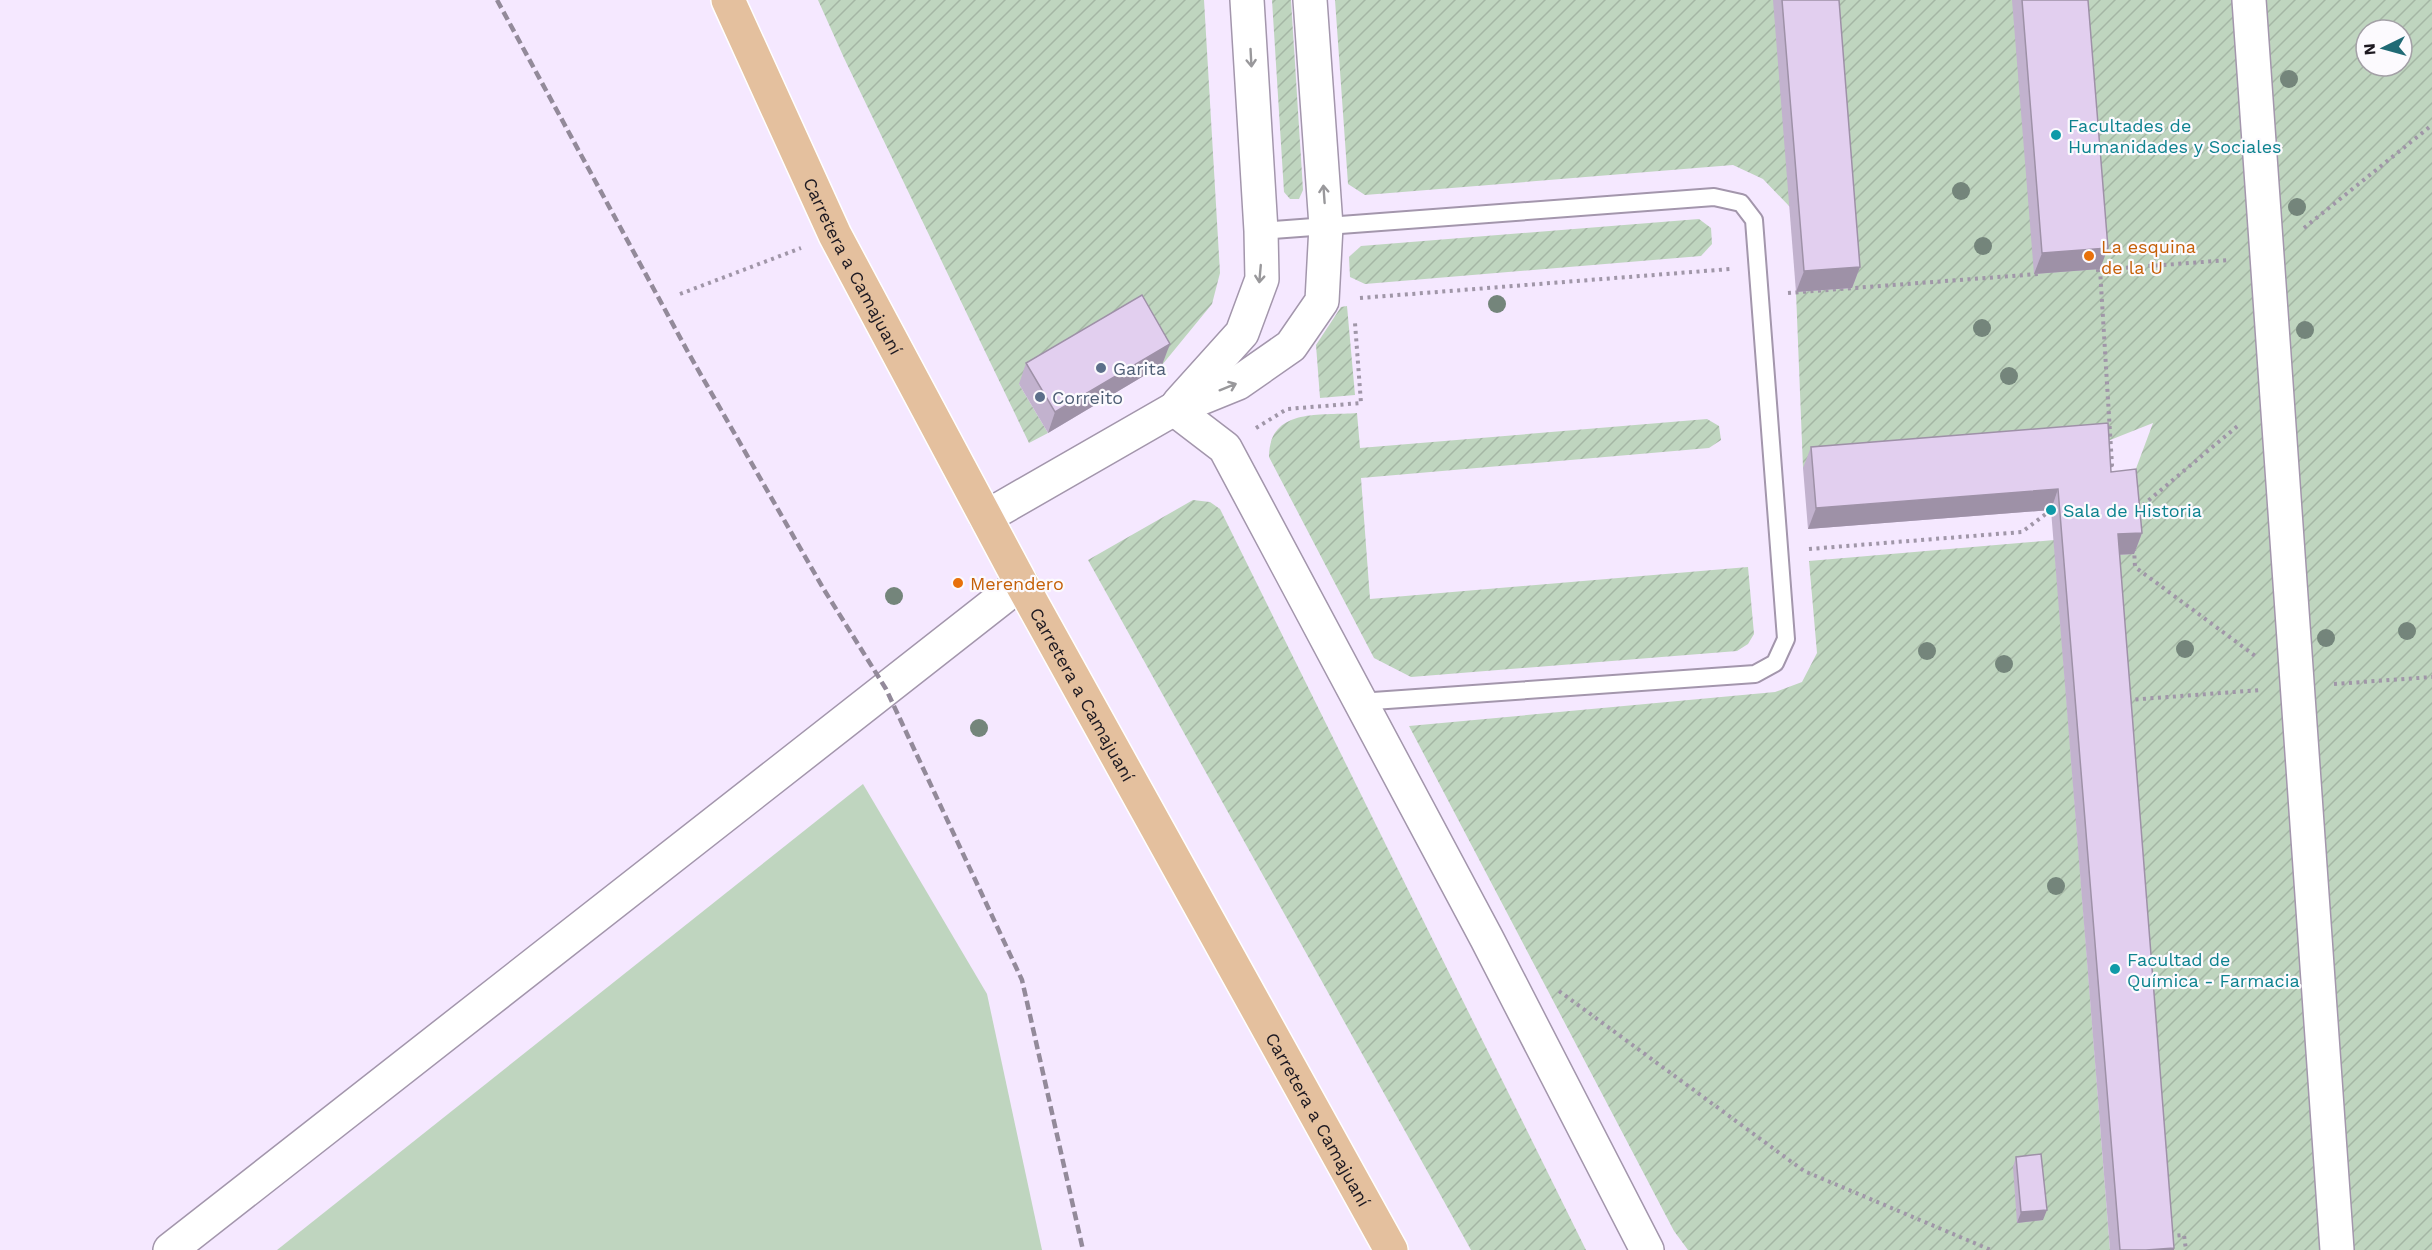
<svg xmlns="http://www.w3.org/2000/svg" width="2432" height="1250" viewBox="0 0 2432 1250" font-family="'Work Sans',sans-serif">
<defs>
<pattern id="garden-furrows" width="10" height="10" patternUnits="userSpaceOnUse" patternTransform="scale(1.5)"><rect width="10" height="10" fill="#bfd5bf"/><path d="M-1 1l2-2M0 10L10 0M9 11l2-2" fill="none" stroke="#a4b6a4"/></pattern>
</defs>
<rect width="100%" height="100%" fill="#f5e8ff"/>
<!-- green -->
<polygon fill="#bfd5bf" points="863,784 987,994 1042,1250 277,1250"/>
<!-- garden -->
<g fill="url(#garden-furrows)" fill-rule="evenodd">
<polygon points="818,0 1204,0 1220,273 1212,304 1162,365 1019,384 1048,433 1029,443 844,58"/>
<polygon points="1272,0 1291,0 1303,190 1299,199 1290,199 1284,192"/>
<polygon points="1335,0 1774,0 1790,207 1763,179 1733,165 1365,195 1348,184"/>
<path d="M1829 0H2013L2035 274 2079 0H2432V1250H2165L2110 555 2128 490 2153 423 2100 444 1803 468 1796 292 1852 288ZM2366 30H2402V66H2366Z"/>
<polygon points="1699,219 1711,228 1712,244 1701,256 1365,284 1350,277 1349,257 1361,246"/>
<polygon points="1347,306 1355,395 1320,398 1316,345 1341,307"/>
<path d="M1357 413 1360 448 1707 419 1719 426 1721 440 1709 448 1361 478 1370 599 1748 567 1754 634 1748 644 1737 651 1411 677 1374 658 1269 457C1269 407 1321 416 1357 413Z"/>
<polygon points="1193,500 1210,502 1220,509 1586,1250 1471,1250 1088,560"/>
<polygon points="2054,540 2110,1250 1688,1250 1674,1231 1409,726 1775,692 1802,682 1817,653 1809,561"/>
</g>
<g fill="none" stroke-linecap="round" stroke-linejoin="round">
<defs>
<polyline id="lane" points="1261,231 1714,197 1741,203 1754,220 1786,639 1775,663 1755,674 1359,702"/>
<g id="street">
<polyline points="2249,0 2337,1250"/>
<polyline points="1179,403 1242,333 1262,279 1261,231 1247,0"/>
<polyline points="1174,409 1225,448 1487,939 1647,1250"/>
<polyline points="986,517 1174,409 1238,383 1291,346 1322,301 1326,226 1310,0"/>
<polyline points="170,1250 1021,583"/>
</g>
<g id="primary">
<path id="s1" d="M728 0 835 235 1021 583 1391 1250"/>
</g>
</defs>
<!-- lane casing -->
<use href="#lane" stroke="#a396ac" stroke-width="20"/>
<!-- street casing -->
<use href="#street" stroke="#a396ac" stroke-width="36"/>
<!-- primary casing -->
<use href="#primary" stroke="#fff" stroke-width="36"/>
<!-- path -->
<g stroke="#a096a8" stroke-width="4" stroke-dasharray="3 4.5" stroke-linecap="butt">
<polyline points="2304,228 2432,125"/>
<polyline points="2100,269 2112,465 2108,467"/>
<polyline points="2096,270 2229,260"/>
<polyline points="1788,293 2038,274"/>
<polyline points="680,294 801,248"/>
<polyline points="1360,298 1730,269"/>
<polyline points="1256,428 1287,409 1361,403 1355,323"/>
<polyline points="2137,510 2240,424"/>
<polyline points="2134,548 2135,567 2258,658"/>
<polyline points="1809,549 2022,532 2051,510"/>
<polyline points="2334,684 2432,677"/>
<polyline points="2128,700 2261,690"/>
<polyline points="1559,991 1804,1171 1991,1250"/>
<polyline points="2170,1236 2184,1235 2186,1250"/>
</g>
<!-- lane -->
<use href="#lane" stroke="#fff" stroke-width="16"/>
<!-- street -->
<use href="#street" stroke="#fff" stroke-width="33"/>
<!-- primary -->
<use href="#primary" stroke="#e4c09e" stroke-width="33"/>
<!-- rail -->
<polyline stroke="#938a9a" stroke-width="4.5" stroke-dasharray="9 4.5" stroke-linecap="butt" points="497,0 689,354 823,588 886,689 1022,980 1083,1250"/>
</g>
<!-- trees -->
<g fill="#74857b">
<circle cx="2289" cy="79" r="9"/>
<circle cx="1961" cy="191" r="9"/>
<circle cx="2297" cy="207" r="9"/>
<circle cx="1983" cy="246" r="9"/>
<circle cx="1497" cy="304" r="9"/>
<circle cx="1982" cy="328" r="9"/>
<circle cx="2305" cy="330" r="9"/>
<circle cx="2009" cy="376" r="9"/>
<circle cx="894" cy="596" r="9"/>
<circle cx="2407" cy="631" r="9"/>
<circle cx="2326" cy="638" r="9"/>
<circle cx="2185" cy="649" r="9"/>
<circle cx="1927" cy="651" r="9"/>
<circle cx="2004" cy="664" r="9"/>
<circle cx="979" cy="728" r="9"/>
<circle cx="2056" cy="886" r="9"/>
</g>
<!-- wall -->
<g fill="#c2b2ce">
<polygon points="1773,0 1839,0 1860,267 1852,288 1796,292"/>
<polygon points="2012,0 2088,0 2100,269 2034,274"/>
<polygon points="1026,363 1162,365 1048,433 1019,384"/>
<polygon points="1811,447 2111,472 2142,533 2134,554 2119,555 2174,1250 2110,1250 2051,510 1808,529 1803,468"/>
<polygon points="2016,1157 2043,1220 2017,1223 2013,1167"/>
</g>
<!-- shaded-wall -->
<g fill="#9e91a7">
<polygon points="2108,248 2100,269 2034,274 2042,253"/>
<polygon points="1860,267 1852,288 1796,292 1804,271"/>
<polygon points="1170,344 1162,365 1048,433 1055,412"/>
<polygon points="2058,489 2051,510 1808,529 1816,508"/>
<polygon points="2142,533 2134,554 2110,555 2118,534"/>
<polygon points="2047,1210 2043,1220 2017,1223 2021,1212"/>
<polygon points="2174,1248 2174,1250 2146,1250"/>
</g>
<!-- building -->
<g fill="#e2cfef" stroke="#9e91a7" stroke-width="1.5">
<polygon points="1782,0 1839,0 1860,267 1804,271"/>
<polygon points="2022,0 2088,0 2108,248 2042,253"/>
<polygon points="1142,295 1170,344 1055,412 1026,363"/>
<polygon points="2108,423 2111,472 2136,469 2142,533 2118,534 2174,1248 2146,1250 2120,1250 2058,489 1816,508 1811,447"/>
<polygon points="2041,1154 2047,1210 2021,1212 2016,1157"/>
</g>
<!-- one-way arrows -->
<defs><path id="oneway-shaft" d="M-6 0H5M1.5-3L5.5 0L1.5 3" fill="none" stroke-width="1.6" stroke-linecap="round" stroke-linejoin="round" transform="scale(1.5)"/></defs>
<g stroke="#99989b">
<use href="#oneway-shaft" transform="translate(1251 58) rotate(87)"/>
<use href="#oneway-shaft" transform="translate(1324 194) rotate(-94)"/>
<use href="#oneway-shaft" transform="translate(1260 274) rotate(95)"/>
<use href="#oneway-shaft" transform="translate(1228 387) rotate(-22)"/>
</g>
<!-- markers -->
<g fill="#0f9aa8" stroke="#fcfafe" stroke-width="2">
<circle cx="2056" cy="135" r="6"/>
<circle cx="2051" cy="510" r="6"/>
<circle cx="2115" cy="969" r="6"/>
</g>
<g fill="#e8710a" stroke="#fcfafe" stroke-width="2">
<circle cx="2089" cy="256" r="6"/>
<circle cx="958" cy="583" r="6"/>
</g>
<g fill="#5c6f8a" stroke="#fcfafe" stroke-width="2">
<circle cx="1101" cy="368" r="6"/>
<circle cx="1040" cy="397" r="6"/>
</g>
<g text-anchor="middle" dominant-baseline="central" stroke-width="4.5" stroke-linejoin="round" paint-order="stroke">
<!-- culture labels -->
<g font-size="18" fill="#0d838f" stroke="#fcfafe" text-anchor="start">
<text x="2068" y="125">Facultades de<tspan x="2068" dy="21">Humanidades y Sociales</tspan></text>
<text x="2063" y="510">Sala de Historia</text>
<text x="2127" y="959">Facultad de<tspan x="2127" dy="21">Química - Farmacia</tspan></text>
</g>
<!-- food labels -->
<g font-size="18" fill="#c56008" stroke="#fcfafe" text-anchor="start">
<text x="2101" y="246">La esquina<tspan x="2101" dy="21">de la U</tspan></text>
<text x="970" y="583">Merendero</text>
</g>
<!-- street labels -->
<g font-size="18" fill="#1d1921" stroke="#fcfafe">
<text stroke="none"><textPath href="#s1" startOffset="294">Carretera a Camajuaní</textPath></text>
<text stroke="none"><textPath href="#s1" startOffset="780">Carretera a Camajuaní</textPath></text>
<text stroke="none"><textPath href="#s1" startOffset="1266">Carretera a Camajuaní</textPath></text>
</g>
<!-- service labels -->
<g font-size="18" fill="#4e5e75" stroke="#fcfafe" text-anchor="start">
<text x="1113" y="368">Garita</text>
<text x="1052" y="397">Correito</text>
</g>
</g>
<!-- north arrow -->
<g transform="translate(2384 48) rotate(265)"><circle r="28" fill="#fcfafe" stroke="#a3a0a6" stroke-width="1.5"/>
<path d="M0-4.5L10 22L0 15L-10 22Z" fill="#206a75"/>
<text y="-9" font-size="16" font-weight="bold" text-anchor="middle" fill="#1d1921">N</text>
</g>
</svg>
